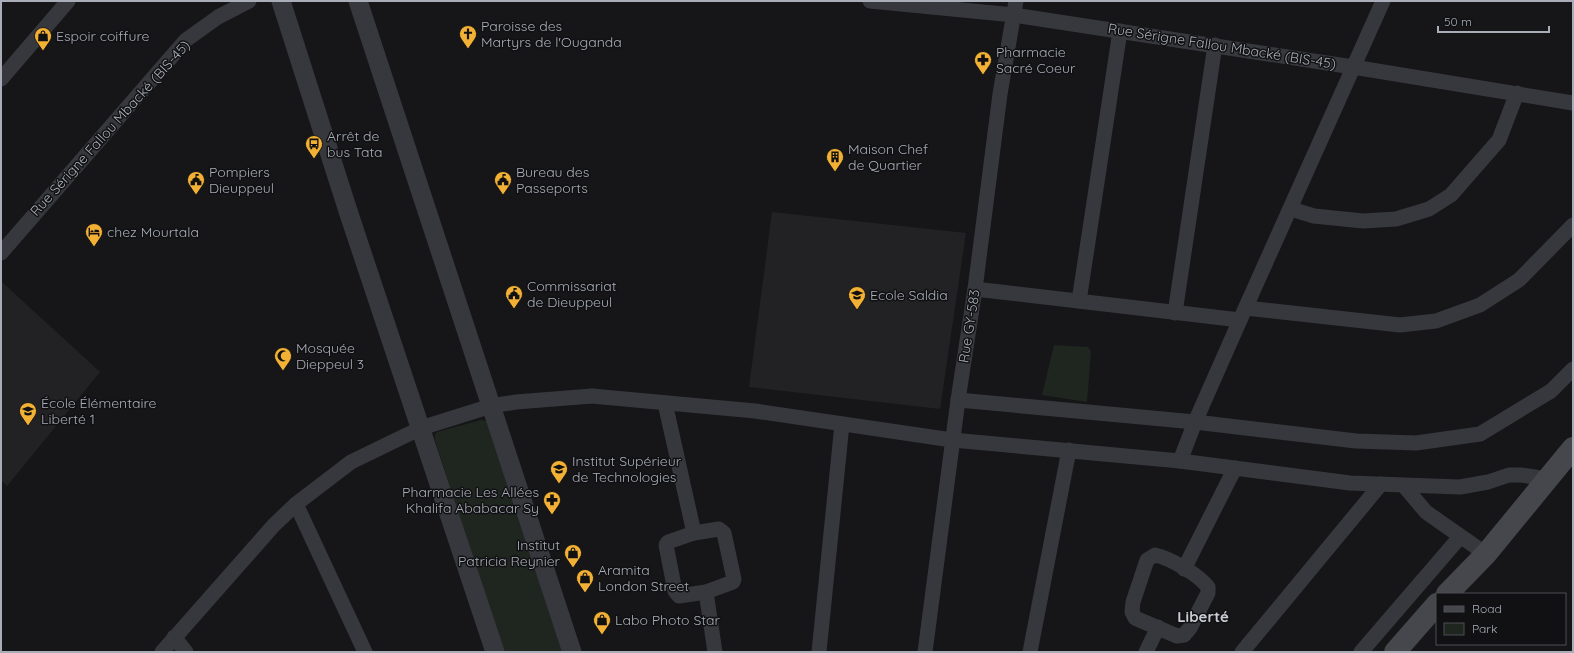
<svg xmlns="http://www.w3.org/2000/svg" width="1574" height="653" viewBox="0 0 1574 653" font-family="Quicksand,sans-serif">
<rect width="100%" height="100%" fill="#161618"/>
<!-- built -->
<g fill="#222225">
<polygon points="772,212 966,233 940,409 749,387"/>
<polygon points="2,282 100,372 7,486 1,480 1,284"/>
</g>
<!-- green -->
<g fill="#1e261f">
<polygon points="1054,345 1088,347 1091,352 1087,402 1042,395"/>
<polygon points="481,420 487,421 565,652 503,652 435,440 435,435 437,432"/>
</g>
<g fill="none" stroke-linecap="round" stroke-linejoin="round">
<!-- minor -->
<g stroke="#37383d" stroke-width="15">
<polyline points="870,1 1014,15 1353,67 1573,103"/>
<polyline points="1,79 68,1"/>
<polyline points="1291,209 1314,216 1363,221 1396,219 1429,209 1451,195 1499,140 1517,93"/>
<polyline points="1,253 186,40 218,17 249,1"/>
<polyline points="975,289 1240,320"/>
<polyline points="1079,301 1120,31"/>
<polyline points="1246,308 1400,325 1436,321 1480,305 1519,280 1573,225"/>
<polyline points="1175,313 1215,45"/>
<polyline points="958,400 1195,422 1356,441 1416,443 1480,434 1551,391 1573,369"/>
<polyline points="665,403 694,533"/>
<polyline points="1180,461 1195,422 1240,320 1383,1"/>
<polyline points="1404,486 1426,512 1486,554"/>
<polyline points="296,504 365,652"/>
<polygon points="719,529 724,533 734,579 733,582 706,592 679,596 675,591 666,545 668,542 694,533"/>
<path d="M1155 555C1170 558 1199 575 1208 587V593L1190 628 1184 635 1177 636 1135 618 1132 612 1133 602 1147 560Z"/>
<polyline points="1184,569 1235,468"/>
<polyline points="706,592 715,652"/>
<polyline points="174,637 186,652"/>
<polyline points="162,652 274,525 296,504 351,462 421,428 491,406 516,402 592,396 755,411 952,440 1180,461 1350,483 1460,487 1488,482 1509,475 1521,475 1547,479"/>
<polyline points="819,652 842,424"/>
<polyline points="925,652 958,400 975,289 1000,94 1016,1"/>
<polyline points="1030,652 1069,450"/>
<polyline points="1146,652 1158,627"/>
<polyline points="1242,652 1381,484"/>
<polyline points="1361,652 1460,537"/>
</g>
<!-- tertiary -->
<g stroke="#37383d" stroke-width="19">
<polyline points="281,1 349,214 495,652"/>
<polyline points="358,1 572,652"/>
</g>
<!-- secondary -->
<g stroke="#45474d" stroke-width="22">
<polyline points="1447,594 1486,554 1573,448"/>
<polyline points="1395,652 1437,604"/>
</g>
</g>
<!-- icons -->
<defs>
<symbol id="church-pin" viewBox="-11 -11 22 30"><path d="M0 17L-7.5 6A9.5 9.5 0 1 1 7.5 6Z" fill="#f2b134" stroke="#111113"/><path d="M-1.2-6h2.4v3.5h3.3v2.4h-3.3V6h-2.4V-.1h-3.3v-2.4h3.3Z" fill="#111"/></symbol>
<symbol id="shop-pin" viewBox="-11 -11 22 30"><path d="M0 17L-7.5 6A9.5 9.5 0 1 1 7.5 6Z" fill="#f2b134" stroke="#111113"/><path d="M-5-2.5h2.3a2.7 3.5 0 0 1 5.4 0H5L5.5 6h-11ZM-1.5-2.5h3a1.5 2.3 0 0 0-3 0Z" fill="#111"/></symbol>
<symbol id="pharmacy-pin" viewBox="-11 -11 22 30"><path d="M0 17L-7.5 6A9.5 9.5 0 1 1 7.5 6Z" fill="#f2b134" stroke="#111113"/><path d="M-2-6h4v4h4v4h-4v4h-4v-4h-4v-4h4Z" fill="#111"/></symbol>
<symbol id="bus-pin" viewBox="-11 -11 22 30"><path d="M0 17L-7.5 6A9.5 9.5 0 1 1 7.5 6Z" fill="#f2b134" stroke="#111113"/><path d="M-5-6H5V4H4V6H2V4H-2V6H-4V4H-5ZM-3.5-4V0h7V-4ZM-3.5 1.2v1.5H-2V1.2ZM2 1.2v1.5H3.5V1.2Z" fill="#111"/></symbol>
<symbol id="building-pin" viewBox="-11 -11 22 30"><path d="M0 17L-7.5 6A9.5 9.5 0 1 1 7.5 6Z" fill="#f2b134" stroke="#111113"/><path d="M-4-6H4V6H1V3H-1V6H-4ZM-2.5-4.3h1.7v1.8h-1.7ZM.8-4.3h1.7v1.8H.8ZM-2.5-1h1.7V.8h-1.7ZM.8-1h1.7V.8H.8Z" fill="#111"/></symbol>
<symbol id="civic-pin" viewBox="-11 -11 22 30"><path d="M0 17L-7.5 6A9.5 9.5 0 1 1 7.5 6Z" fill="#f2b134" stroke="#111113"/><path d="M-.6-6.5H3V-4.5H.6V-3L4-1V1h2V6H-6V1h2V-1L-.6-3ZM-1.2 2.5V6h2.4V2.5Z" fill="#111"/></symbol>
<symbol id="hotel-pin" viewBox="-11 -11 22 30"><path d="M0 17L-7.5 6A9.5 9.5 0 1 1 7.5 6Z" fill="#f2b134" stroke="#111113"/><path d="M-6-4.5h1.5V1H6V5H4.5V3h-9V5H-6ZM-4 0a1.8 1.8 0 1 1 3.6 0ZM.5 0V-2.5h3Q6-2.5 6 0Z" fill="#111"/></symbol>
<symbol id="school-pin" viewBox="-11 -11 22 30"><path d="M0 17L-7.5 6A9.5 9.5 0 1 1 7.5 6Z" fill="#f2b134" stroke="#111113"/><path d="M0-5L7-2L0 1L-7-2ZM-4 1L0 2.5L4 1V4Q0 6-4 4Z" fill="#111"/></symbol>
<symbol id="mosque-pin" viewBox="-11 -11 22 30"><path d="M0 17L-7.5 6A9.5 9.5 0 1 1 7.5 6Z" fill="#f2b134" stroke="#111113"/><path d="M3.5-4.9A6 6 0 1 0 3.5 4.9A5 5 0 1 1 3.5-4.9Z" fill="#111"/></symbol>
<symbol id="university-pin" viewBox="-11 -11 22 30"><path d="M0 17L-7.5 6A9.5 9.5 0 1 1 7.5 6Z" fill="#f2b134" stroke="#111113"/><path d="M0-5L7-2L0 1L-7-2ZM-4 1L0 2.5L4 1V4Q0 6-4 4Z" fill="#111"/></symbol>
</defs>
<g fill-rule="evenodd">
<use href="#church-pin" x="458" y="24" width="20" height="27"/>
<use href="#shop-pin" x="33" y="26" width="20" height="27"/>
<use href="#pharmacy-pin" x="973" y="50" width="20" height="27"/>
<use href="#bus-pin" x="304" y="134" width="20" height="27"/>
<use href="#building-pin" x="825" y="147" width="20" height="27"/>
<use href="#civic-pin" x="186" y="170" width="20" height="27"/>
<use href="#civic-pin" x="493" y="170" width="20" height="27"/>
<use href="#hotel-pin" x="84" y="222" width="20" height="27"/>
<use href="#civic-pin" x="504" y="284" width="20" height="27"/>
<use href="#school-pin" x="847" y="285" width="20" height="27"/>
<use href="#mosque-pin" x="273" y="346" width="20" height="27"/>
<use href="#school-pin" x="18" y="401" width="20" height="27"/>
<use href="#university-pin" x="549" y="459" width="20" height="27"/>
<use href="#pharmacy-pin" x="542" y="490" width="20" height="27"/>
<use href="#shop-pin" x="563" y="543" width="20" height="27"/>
<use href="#shop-pin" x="575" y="568" width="20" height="27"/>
<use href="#shop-pin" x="592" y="610" width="20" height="27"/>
</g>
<g text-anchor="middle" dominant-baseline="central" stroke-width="3" stroke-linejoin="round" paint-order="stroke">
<!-- poi labels -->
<g font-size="14" fill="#a8adb8" stroke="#111113" text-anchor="start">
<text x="481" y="26">Paroisse des<tspan x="481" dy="16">Martyrs de l'Ouganda</tspan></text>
<text x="56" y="36">Espoir coiffure</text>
<text x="996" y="52">Pharmacie<tspan x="996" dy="16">Sacré Coeur</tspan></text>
<text x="327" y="136">Arrêt de<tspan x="327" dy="16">bus Tata</tspan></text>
<text x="848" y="149">Maison Chef<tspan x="848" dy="16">de Quartier</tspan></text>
<text x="209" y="172">Pompiers<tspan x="209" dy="16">Dieuppeul</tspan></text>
<text x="516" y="172">Bureau des<tspan x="516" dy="16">Passeports</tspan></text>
<text x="107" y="232">chez Mourtala</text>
<text x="527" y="286">Commissariat<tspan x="527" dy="16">de Dieuppeul</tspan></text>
<text x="870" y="295">Ecole Saldia</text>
<text x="296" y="348">Mosquée<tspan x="296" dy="16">Dieppeul 3</tspan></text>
<text x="41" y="403">École Élémentaire<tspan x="41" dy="16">Liberté 1</tspan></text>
<text x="572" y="461">Institut Supérieur<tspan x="572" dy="16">de Technologies</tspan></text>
<text x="539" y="492" text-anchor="end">Pharmacie Les Allées<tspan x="539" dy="16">Khalifa Ababacar Sy</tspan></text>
<text x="560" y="545" text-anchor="end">Institut<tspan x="560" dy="16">Patricia Reynier</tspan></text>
<text x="598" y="570">Aramita<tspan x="598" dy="16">London Street</tspan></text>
<text x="615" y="620">Labo Photo Star</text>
</g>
<!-- street labels -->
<g font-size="14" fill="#a8adb8" stroke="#111113">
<text transform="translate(1222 46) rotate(9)">Rue Sérigne Fallou Mbacké (BIS-45)</text>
<text transform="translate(110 128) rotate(-48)">Rue Sérigne Fallou Mbacké (BIS-45)</text>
<text transform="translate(969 326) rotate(-81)">Rue GY-583</text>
</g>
<!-- neighbourhood labels -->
<g font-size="15" font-weight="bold" fill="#c9ccd4" stroke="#111113">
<text x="1203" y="616">Liberté</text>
</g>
</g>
<!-- border -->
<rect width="1574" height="653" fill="none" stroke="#a8adb8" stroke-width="4"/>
<!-- legend -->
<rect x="1436" y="593" width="130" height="52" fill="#111113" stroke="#4d4f55"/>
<rect x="1444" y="606" width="20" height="6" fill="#45474d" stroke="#4d4f55"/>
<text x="1472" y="613" font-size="12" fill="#a8adb8">Road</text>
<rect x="1444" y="623" width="20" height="12" fill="#1e261f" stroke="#4d4f55"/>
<text x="1472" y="633" font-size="12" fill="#a8adb8">Park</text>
<!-- scale -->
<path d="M1438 26v6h111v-6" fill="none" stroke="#a8adb8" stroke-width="2"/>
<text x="1444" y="26" font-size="12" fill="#a8adb8" stroke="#111113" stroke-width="3" paint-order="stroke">50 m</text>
</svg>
